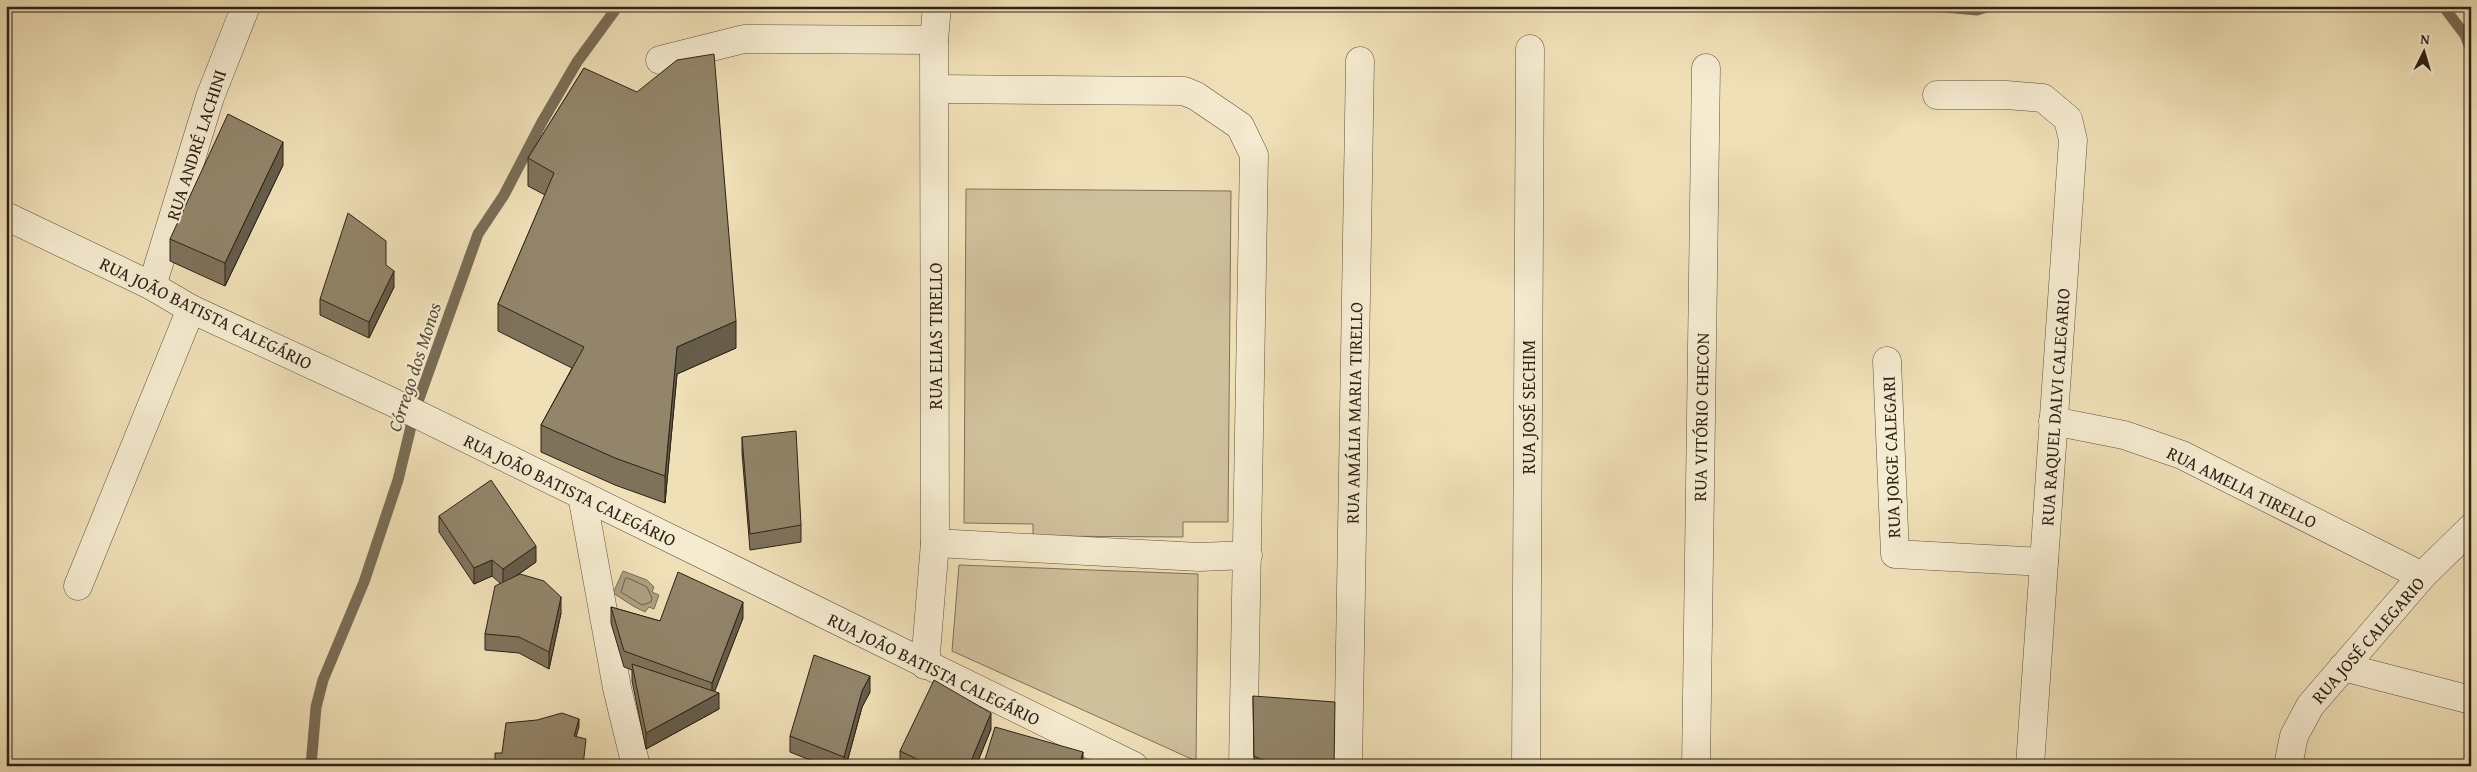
<svg xmlns="http://www.w3.org/2000/svg" width="2477" height="772" viewBox="0 0 2477 772" font-family="'Gentium Book Plus',serif">
<rect width="100%" height="100%" fill="#f0e0b7"/>
<filter id="stains"><feTurbulence type="fractalNoise" baseFrequency=".004" numOctaves="4"/><feColorMatrix values="0 0 0 0 .2 0 0 0 0 .09 0 0 0 0 .02 0 0 0 .5 -.17"/></filter>
<radialGradient id="worn" r=".72"><stop offset=".6" stop-color="#630" stop-opacity="0"/><stop offset="1" stop-color="#630" stop-opacity=".3"/></radialGradient>
<!-- green -->
<g fill="#cfc09c" stroke="#7e7159">
<polygon points="966,189 1231,191 1228,522 1183,522 1183,537 1033,536 1033,524 964,523"/>
<polygon points="959,565 1198,574 1196,761 952,651"/>
</g>
<!-- water -->
<polygon fill="#ad9f80" stroke="#796d56" points="623,571 647,580 654,587 652,592 659,595 654,609 649,607 645,612 633,606 613,593"/>
<g fill="none" stroke-linecap="round" stroke-linejoin="round">
<!-- shore -->
<polygon stroke="#6c604b" stroke-width="1" points="628,578 647,587 652,598 651,602 642,605 621,592 625,579"/>
<!-- stream -->
<g stroke="#796d56" stroke-width="11">
<polyline points="1933,6 1977,10 1990,6"/>
<polyline points="2443,6 2465,35 2471,50"/>
<polyline points="311,766 316,707 323,680 364,582 398,480 415,410 478,234 504,195 542,122 577,62 618,6"/>
</g>
<defs>
<g id="minor">
<polyline points="660,60 744,39 934,40"/>
<polyline points="935,89 1184,91 1196,96 1240,126 1254,155 1243,766"/>
<polyline points="1937,95 2006,95 2043,98 2068,119 2073,140 2030,766"/>
<polyline points="6,216 152,286 191,309 390,401 1134,766"/>
<polyline points="152,286 210,97 246,6"/>
<polyline points="1887,361 1895,554 2044,562"/>
<polyline points="2053,421 2124,435 2182,455 2422,576"/>
<polyline points="582,495 617,688 636,766"/>
<polyline points="935,543 1199,557 1248,555"/>
<polyline points="78,586 191,309"/>
<polyline points="925,665 935,543 934,40 937,6"/>
<polyline points="2343,667 2471,700"/>
<polyline points="1348,766 1360,61"/>
<polyline points="1526,766 1530,49"/>
<polyline points="1696,766 1706,68"/>
<polyline points="2288,766 2294,736 2310,706 2422,576 2471,528"/>
</g>
</defs>
<!-- minor casing -->
<use href="#minor" stroke="#5d523e" stroke-width="29"/>
<!-- minor -->
<use href="#minor" stroke="#f5ebd0" stroke-width="28"/>
</g>
<!-- wall -->
<g fill="#7e725b" stroke="#2c2216">
<polygon points="584,68 736,348 677,374 665,503 615,485 541,452 541,425 572,368 498,331 498,304 545,195 528,186 528,158"/>
<polygon points="283,165 225,286 170,261 170,239"/>
<polygon points="386,265 394,287 369,338 320,315 320,299"/>
<polygon points="742,437 801,525 801,542 750,550 742,453"/>
<polygon points="439,516 536,562 516,576 561,613 549,669 519,653 485,650 485,634 500,583 492,576 474,584 439,532"/>
<polygon points="611,607 660,621 743,618 714,691 719,709 646,749 632,681 632,670 624,667 611,623"/>
<polygon points="870,692 862,707 846,766 825,766 790,752 790,736"/>
<polygon points="1253,696 1335,766 1254,766"/>
<polygon points="991,729 976,766 900,766 900,751"/>
</g>
<!-- shaded-wall -->
<g fill="#665d4a" stroke="#2c2216">
<polygon points="283,142 283,165 225,286 225,263"/>
<polygon points="394,271 394,287 369,338 369,322"/>
<polygon points="736,321 736,348 677,374 665,503 665,476 677,347"/>
<polygon points="536,546 536,562 503,585 503,569"/>
<polygon points="492,560 492,576 474,584 474,568"/>
<polygon points="561,597 561,613 549,669 549,652"/>
<polygon points="743,602 743,618 713,696 719,693 719,709 646,749 646,733 712,697 712,683"/>
<polygon points="870,676 870,692 862,707 846,766 844,766 844,757 862,691"/>
<polygon points="991,713 991,729 976,766 969,766"/>
<polygon points="579,719 579,727 574,744 574,736"/>
<polygon points="1083,752 1083,766 1079,766"/>
</g>
<!-- building -->
<g fill="#92856a" stroke="#2c2216">
<polygon points="714,54 736,321 677,347 665,476 615,458 541,425 584,347 498,304 554,173 528,158 584,68 637,92 677,60"/>
<polygon points="228,114 283,142 225,263 170,239"/>
<polygon points="348,213 386,241 386,265 394,271 369,322 320,299"/>
<polygon points="796,431 801,525 750,534 742,437"/>
<polygon points="491,480 536,546 503,569 492,560 474,568 439,516"/>
<polygon points="678,572 743,602 712,683 624,651 611,607 660,621"/>
<polygon points="520,574 544,581 561,597 549,652 519,637 485,634 495,586"/>
<polygon points="814,655 870,676 862,691 844,757 790,736"/>
<polygon points="632,664 719,693 646,733"/>
<polygon points="934,680 991,713 969,766 932,766 900,751"/>
<polygon points="1253,696 1335,702 1334,766 1276,766 1254,756"/>
<polygon points="562,713 579,719 574,736 586,739 583,766 495,766 495,753 502,753 506,723 537,720"/>
<polygon points="995,727 1083,752 1079,766 983,766"/>
</g>
<g text-anchor="middle" dominant-baseline="central" stroke-width="4" stroke-linejoin="round" paint-order="stroke">
<!-- street labels -->
<g font-size="18" fill="#2c2216" stroke="#f5ebd0">
<text transform="translate(196 145) rotate(-72)">RUA ANDRÉ LACHINI</text>
<text transform="translate(206 313) rotate(26)">RUA JOÃO BATISTA CALEGÁRIO</text>
<text transform="translate(935 336) rotate(-90)">RUA ELIAS TIRELLO</text>
<text transform="translate(1528 407) rotate(-90)">RUA JOSÉ SECHIM</text>
<text transform="translate(2055 407) rotate(-86)">RUA RAQUEL DALVI CALEGARIO</text>
<text transform="translate(1354 413) rotate(-89)">RUA AMÁLIA MARIA TIRELLO</text>
<text transform="translate(1701 417) rotate(-89)">RUA VITÓRIO CHECON</text>
<text transform="translate(1891 457) rotate(-92)">RUA JORGE CALEGARI</text>
<text transform="translate(2242 487) rotate(26)">RUA AMELIA TIRELLO</text>
<text transform="translate(570 490) rotate(26)">RUA JOÃO BATISTA CALEGÁRIO</text>
<text transform="translate(2368 640) rotate(-49)">RUA JOSÉ CALEGARIO</text>
<text transform="translate(934 669) rotate(26)">RUA JOÃO BATISTA CALEGÁRIO</text>
</g>
<!-- water labels -->
<g font-size="19" font-style="italic" fill="#594e3b" stroke="#f5ebd0">
<text transform="translate(414 367) rotate(-72)">Córrego dos Monos</text>
</g>
</g>
<!-- margin -->
<rect width="2477" height="772" fill="none" stroke="#f0e0b7" stroke-width="25"/>
<rect x="8" y="8" width="2462" height="757" fill="none" stroke="#2c2216" stroke-width="2.5"/>
<rect x="12" y="12" width="2452" height="747" fill="none" stroke="#2c2216"/>
<!-- north arrow -->
<g transform="translate(2424 52) rotate(5)" stroke="#f5ebd0" stroke-width="4" paint-order="stroke">
<path d="M0-4L9 19L0 12L-9 19Z" fill="#2c2216"/>
<text y="-8" font-size="14" font-weight="bold" text-anchor="middle" fill="#2c2216">N</text>
</g>
<rect width="100%" height="100%" filter="url(#stains)"/>
<rect width="100%" height="100%" fill="url(#worn)"/>
</svg>
